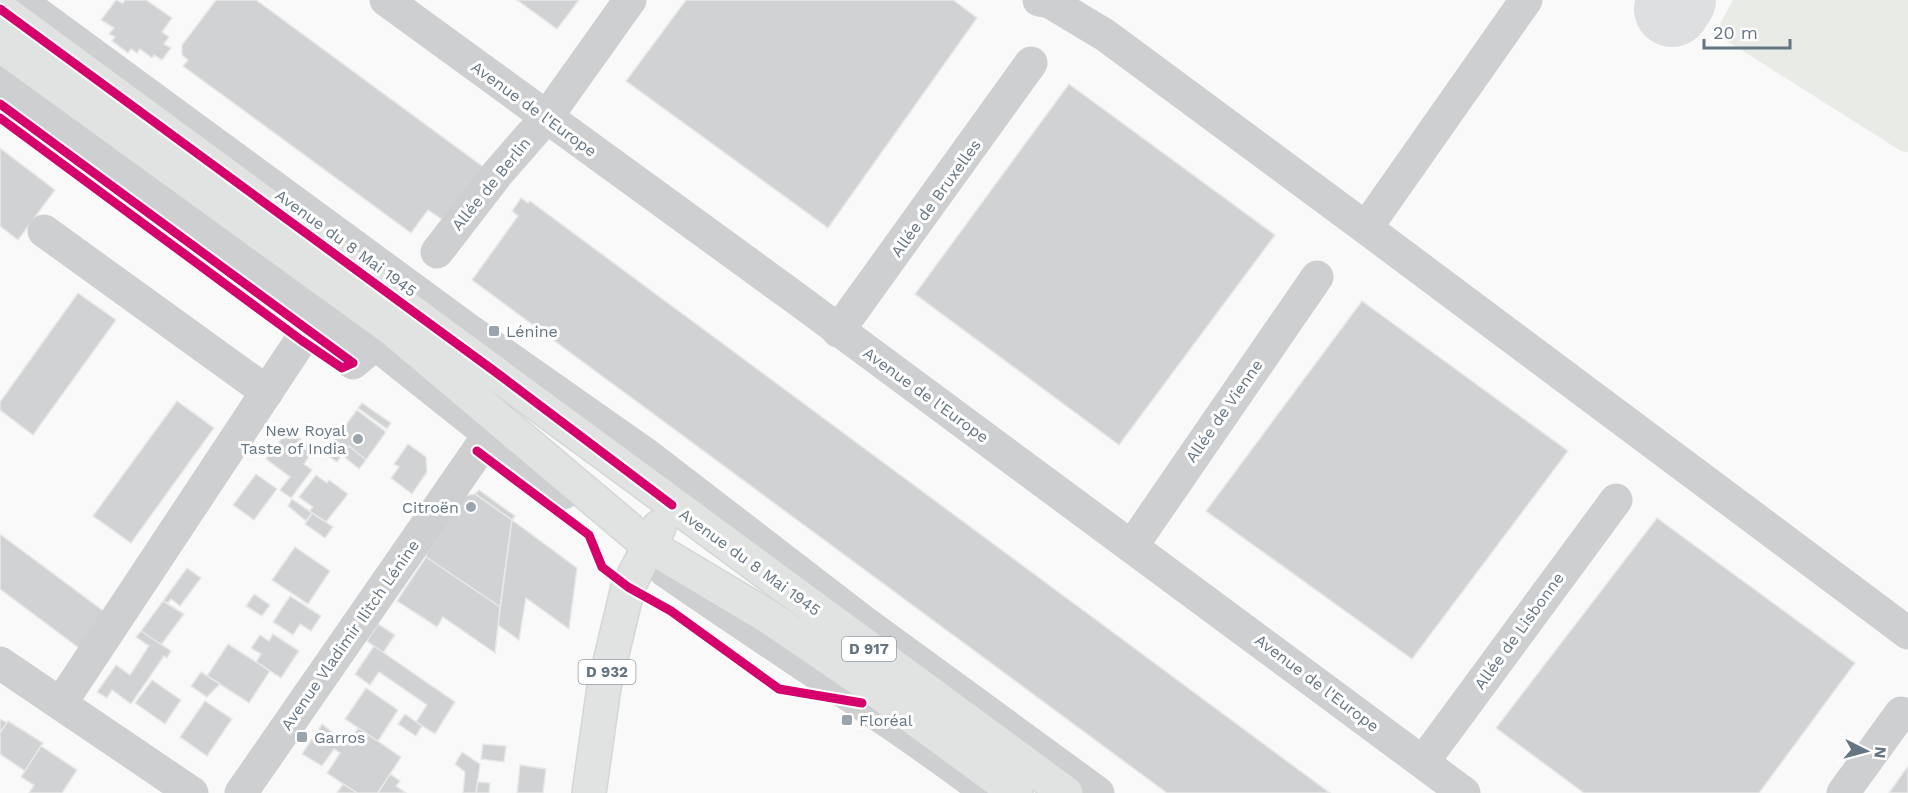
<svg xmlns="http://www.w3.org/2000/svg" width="1908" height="793" viewBox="0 0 1908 793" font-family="'Work Sans',sans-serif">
<rect width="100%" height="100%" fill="#f9f9f9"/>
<!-- green -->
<polygon fill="#e8ebe6" points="1733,0 1908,0 1908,152 1901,151 1727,41 1720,24"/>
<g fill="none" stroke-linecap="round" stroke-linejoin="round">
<!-- taxiway -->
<polyline stroke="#dedfe0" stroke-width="76" points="1672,9 1678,0"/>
</g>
<!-- building -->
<g fill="#d0d2d3" stroke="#e8e8e8" stroke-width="1.5">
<polygon points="116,0 123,3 125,0 146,0 172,18 162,32 169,37 164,44 171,48 162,60 154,55 152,58 140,49 137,53 131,49 128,53 112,41 115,37 109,34 114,28 101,20"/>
<polygon points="216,0 256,0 486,169 446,222 428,210 411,233 183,66 188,60 182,55 182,45"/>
<polygon points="517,0 579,0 557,29"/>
<polygon points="686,0 953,0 977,18 828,228 626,81"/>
<polygon points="1069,84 1275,235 1119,445 915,294"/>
<polygon points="0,148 55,190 18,240 0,226"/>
<polygon points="521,198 528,203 530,201 1330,793 1167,793 472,280 518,216 512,211"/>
<polygon points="78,293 116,320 33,435 0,410 0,402"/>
<polygon points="1362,301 1568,451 1412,659 1206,511"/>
<polygon points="177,401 214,428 131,543 93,516"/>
<polygon points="362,403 391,423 387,429 358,408"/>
<polygon points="357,410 386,432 366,460 349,446 337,462 324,453"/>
<polygon points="288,430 314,449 304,464 312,470 291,498 280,490 290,477 266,459"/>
<polygon points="408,444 426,457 427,472 412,494 391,478 399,467 394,464"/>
<polygon points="349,446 366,460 359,469 342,455"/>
<polygon points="256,474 277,489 254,520 233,505"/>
<polygon points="316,475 327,483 329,480 348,494 326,522 309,511 313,507 299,497"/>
<polygon points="479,490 515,516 512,520 475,494"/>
<polygon points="475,494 512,520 500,607 426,557 426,554 464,496"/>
<polygon points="292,499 312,513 306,521 288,506"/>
<polygon points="312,513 333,527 325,538 305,524"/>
<polygon points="1657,518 1855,663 1759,793 1584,793 1496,728"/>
<polygon points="512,520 577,568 569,629 526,598 519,640 498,625"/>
<polygon points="0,534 110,616 83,651 0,589"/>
<polygon points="295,547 330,571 308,604 272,580"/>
<polygon points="426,557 500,607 495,653 443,617 437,627 397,601"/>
<polygon points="187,568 201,578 180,606 171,599 168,603 163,601"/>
<polygon points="254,594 270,605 262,616 246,606"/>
<polygon points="290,596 321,616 311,631 300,624 293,635 273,622"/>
<polygon points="163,601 184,614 161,645 141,631"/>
<polygon points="378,624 395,635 383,653 367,641"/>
<polygon points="141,631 171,651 167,658 164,656 131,704 112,690 107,698 97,692 116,665 130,675 149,646 136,637"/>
<polygon points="273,634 299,651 281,678 256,662 261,654 251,648 260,635 269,641"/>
<polygon points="228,644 270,671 249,703 207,676"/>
<polygon points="374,646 455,702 435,734 416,722 427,705 379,672 370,685 355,674"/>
<polygon points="201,672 220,684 207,697 191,686"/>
<polygon points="152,680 181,700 165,724 135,703"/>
<polygon points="366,688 398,710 378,741 345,719"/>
<polygon points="205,701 232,719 207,756 180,737"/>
<polygon points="405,714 422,726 416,736 398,724"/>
<polygon points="0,719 7,723 0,733"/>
<polygon points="8,721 43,743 25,771 0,754 0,733"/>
<polygon points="322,724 347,744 358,728 401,757 378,793 357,793 327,773 340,753 334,749 322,766 302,754"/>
<polygon points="483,744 506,746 504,762 481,759"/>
<polygon points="41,746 77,770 62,793 29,793 34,785 21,777"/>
<polygon points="462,752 480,764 476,793 463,793 465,772 455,764"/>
<polygon points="520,765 546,769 543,793 517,793"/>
<polygon points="1908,766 1908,793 1889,793"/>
<polygon points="390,774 400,781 396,786 406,793 378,793"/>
<polygon points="478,782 490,783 489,793 476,793"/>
<polygon points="343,784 357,793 337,793"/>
</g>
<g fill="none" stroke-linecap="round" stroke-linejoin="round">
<defs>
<g id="major">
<polyline points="0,9 1066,793"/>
<polyline points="0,45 393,330 648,545 767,616 870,686 1016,793"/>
<polyline points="589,793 604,687 628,587 659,527"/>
</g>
</defs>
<!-- major casing -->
<use href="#major" stroke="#d5d6d7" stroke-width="36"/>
<!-- minor -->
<g stroke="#cecfd0" stroke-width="33">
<polyline points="19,0 466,328 647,455 864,622 1098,793"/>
<polyline points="386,0 797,299 1464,793"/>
<polyline points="1039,0 1050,2 1105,35 1366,228"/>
<polyline points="1526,0 1366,228 1908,633"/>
<polyline points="0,68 329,307 563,493"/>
<polyline points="0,104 353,363 391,331"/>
<polyline points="44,231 267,392"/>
<polyline points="437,252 497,174 546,118 630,0"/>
<polyline points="838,331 1031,63"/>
<polyline points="1132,546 1317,277"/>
<path d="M664 570C771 645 883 714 988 793"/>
<polyline points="0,663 192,793"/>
<polyline points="61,703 307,331"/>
<polyline points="1423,762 1616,500"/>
<polyline points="241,793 500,419"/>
<polyline points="1843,793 1901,713"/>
</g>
<!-- major -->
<use href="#major" stroke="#e1e2e2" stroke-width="33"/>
<defs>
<g id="cycleway">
<polyline points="0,9 501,376 672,505"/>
<polyline points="0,104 353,363 342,368 301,340 0,118"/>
<polyline points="477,451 589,535 602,567 628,587 671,611 779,689 862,703"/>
</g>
</defs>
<!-- cycleway casing -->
<use href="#cycleway" stroke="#fff" stroke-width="13"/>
<!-- cycleway -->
<use href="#cycleway" stroke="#d6006c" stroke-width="9"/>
</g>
<!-- markers -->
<g fill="#99a4ac" stroke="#fff" stroke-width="2">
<rect x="488" y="325" width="12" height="12" rx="3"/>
<circle cx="358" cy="439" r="6"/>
<circle cx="471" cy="507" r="6"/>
<rect x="841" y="714" width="12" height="12" rx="3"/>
<rect x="296" y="731" width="12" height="12" rx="3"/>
</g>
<g text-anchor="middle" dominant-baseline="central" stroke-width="6" stroke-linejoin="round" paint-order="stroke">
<!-- shield labels -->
<g fill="#fff" stroke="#939fa8" stroke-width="1.5">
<rect x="842" y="637" width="54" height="24" rx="4.5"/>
<rect x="578.5" y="660" width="57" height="24" rx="4.5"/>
</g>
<g font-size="15" font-weight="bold" fill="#657683">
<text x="869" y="649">D 917</text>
<text x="607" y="672">D 932</text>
</g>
<!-- street labels -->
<g font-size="16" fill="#657683" stroke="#fff">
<text transform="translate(534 109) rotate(36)">Avenue de l'Europe</text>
<text transform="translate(491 184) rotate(-51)">Allée de Berlin</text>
<text transform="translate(936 198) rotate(-54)">Allée de Bruxelles</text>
<text transform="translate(346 243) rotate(36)">Avenue du 8 Mai 1945</text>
<text transform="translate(926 395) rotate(36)">Avenue de l'Europe</text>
<text transform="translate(1224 411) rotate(-55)">Allée de Vienne</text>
<text transform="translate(750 562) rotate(36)">Avenue du 8 Mai 1945</text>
<text transform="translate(1519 631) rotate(-54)">Allée de Lisbonne</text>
<text transform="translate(350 635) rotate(-55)">Avenue Vladimir Ilitch Lénine</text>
<text transform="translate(1317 683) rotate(37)">Avenue de l'Europe</text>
</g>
<!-- poi labels -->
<g font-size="16" fill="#657683" stroke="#fff" text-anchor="start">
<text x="506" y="331">Lénine</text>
<text x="346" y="430" text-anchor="end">New Royal<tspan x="346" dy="18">Taste of India</tspan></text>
<text x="459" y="507" text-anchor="end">Citroën</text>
<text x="859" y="720">Floréal</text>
<text x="314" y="737">Garros</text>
</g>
</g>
<!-- north arrow -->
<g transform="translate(1866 751) rotate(96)" stroke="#ffffff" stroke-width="4.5" paint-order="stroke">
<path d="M0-4.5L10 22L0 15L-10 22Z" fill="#657683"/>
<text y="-9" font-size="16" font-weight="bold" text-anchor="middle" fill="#657683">N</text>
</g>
<!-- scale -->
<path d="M1704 39v9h86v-9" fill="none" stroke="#657683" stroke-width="3"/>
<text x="1713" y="39" font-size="18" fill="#657683" stroke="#ffffff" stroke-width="4.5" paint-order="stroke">20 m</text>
</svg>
